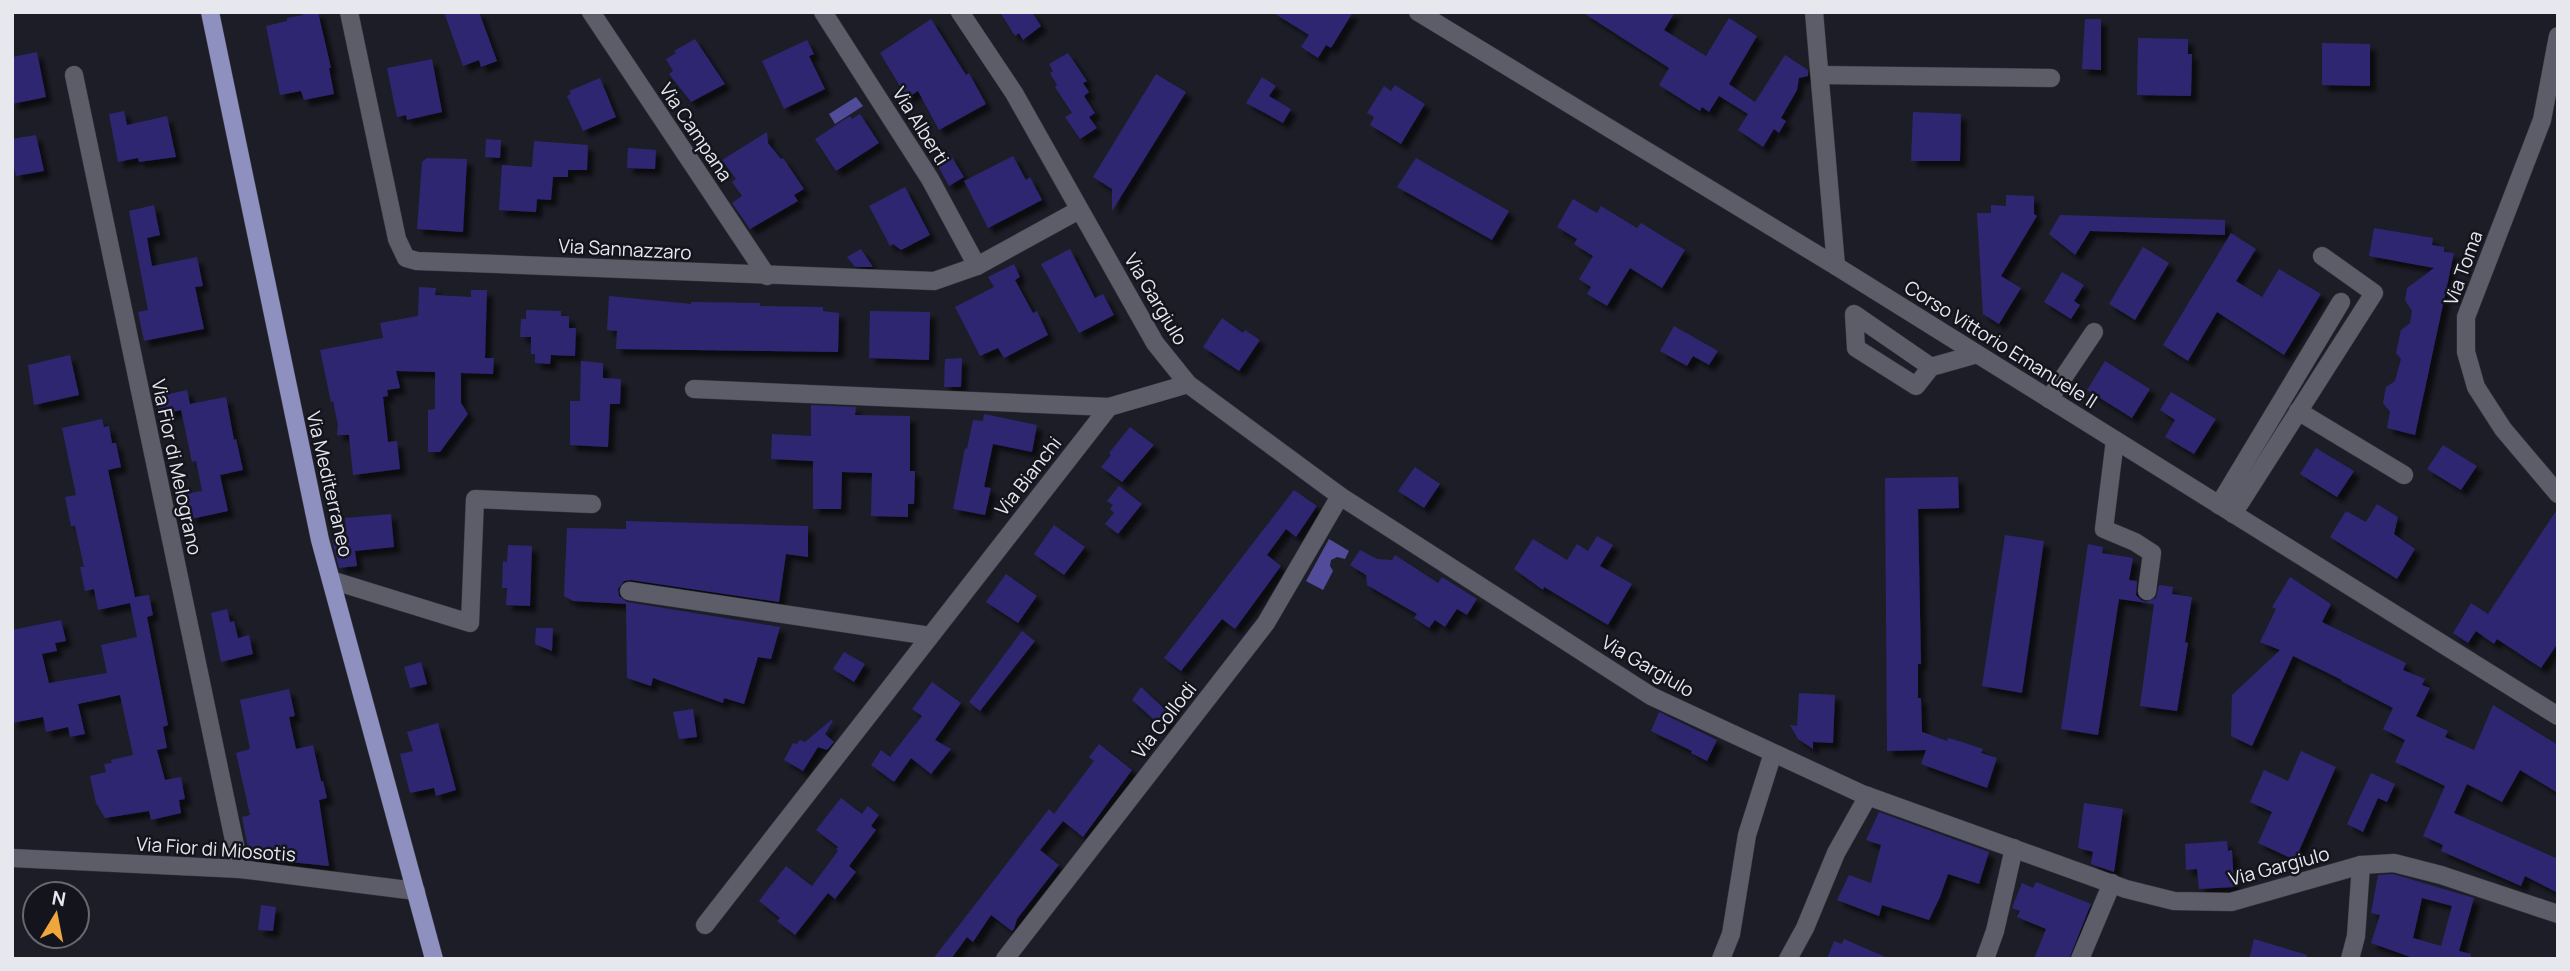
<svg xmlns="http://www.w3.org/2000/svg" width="2570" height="971" viewBox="0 0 2570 971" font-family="Manrope,sans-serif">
<defs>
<filter id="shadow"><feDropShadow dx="6" dy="6" stdDeviation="2" flood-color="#0009"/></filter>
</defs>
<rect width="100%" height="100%" fill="#1d1d27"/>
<!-- water -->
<g fill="#504c9a">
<polygon points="856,97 863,106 835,124 829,114"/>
<polygon points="1329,539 1349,551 1345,559 1337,557 1331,560 1330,566 1333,571 1323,590 1306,581"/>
</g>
<!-- building -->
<g fill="#2f2670" fill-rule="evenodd" filter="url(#shadow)">
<polygon points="302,12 318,12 331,68 329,68 334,94 304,100 301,91 280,95 266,26 287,21 287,18 303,15"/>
<polygon points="444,12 479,12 497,61 481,67 479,60 463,66"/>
<polygon points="1000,12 1032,12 1041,26 1023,40 1019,33 1015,36"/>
<polygon points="1272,12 1353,12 1331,48 1326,45 1318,58 1301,47 1309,35"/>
<polygon points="1582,12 1675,12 1664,30 1706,56 1729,18 1757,36 1729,84 1755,102 1785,55 1808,70 1808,76 1799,78 1797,90 1781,118 1786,121 1779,133 1774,129 1763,147 1738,130 1748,114 1719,96 1709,112 1702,107 1700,111 1659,85 1669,68"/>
<polygon points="931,19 966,75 969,73 986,104 939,130 918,91 907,98 880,53"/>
<polygon points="2085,19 2101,19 2101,70 2082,69"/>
<polygon points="2138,38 2188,39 2188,54 2192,54 2191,96 2137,95"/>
<polygon points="695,39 725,84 691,102 669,74 673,71 666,59 676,53 674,51"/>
<polygon points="807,40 814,54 809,56 825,89 784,109 762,61"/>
<polygon points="2322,43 2370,44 2370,86 2322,85"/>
<polygon points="37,52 46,97 12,104 12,57"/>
<polygon points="1068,53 1087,81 1083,83 1089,92 1084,96 1095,113 1089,117 1097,128 1080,139 1065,117 1072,113 1055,87 1057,85 1050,73 1053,71 1049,64"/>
<polygon points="432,59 442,112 407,120 406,115 397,117 387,68"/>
<polygon points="1156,74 1186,92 1112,211 1112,189 1093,177"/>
<polygon points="1262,77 1276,86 1269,96 1291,109 1283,123 1246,103"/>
<polygon points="600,78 616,117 583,131 567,96 571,94 569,91"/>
<polygon points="1395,85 1425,104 1401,144 1370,125 1374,117 1367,113 1384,86 1391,91"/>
<polygon points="124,111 127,125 167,116 176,157 139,162 138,158 118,162 109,114"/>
<polygon points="1913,112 1961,114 1960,161 1911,161"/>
<polygon points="860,114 879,143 836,171 815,139 850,116 852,119"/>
<polygon points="767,132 768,143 781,159 783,158 804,189 794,195 798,201 750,229 732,203 742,196 732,182 736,179 722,160"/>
<polygon points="36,135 44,171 16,176 12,158 12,139"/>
<polygon points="486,139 501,140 500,158 485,157"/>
<polygon points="534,141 588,145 587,170 568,170 568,177 553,177 551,200 537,199 536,212 499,210 502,165 532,167"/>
<polygon points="628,148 656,150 655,169 627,168"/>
<polygon points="950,154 964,177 949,186 937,164"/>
<polygon points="1013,156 1026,180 1030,177 1042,200 988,228 964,181"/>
<polygon points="427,158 467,159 463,232 417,229 422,162"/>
<polygon points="1416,158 1509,211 1492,240 1397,187"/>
<polygon points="905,187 930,235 901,250 893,244 890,246 869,206"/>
<polygon points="2006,195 2034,196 2034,214 2037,216 2001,276 2021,288 1999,324 1983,314 1977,213 1991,213 1991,205 2006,206"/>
<polygon points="1573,199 1597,213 1601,206 1637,228 1641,223 1685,250 1662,288 1630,268 1607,306 1587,294 1591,287 1579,279 1593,256 1574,244 1577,239 1557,227"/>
<polygon points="154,205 160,235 147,238 152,266 197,257 203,286 195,287 204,329 144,341 138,312 148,310 129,211"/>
<polygon points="2060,215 2225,220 2225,235 2090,231 2075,255 2049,234"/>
<polygon points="2374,228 2433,238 2432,245 2444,247 2444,252 2454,253 2415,435 2387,428 2390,412 2383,403 2386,387 2395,381 2401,359 2396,353 2401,330 2410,323 2412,311 2405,300 2407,288 2434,268 2369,256"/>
<polygon points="2231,233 2256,249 2236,281 2262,297 2279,269 2321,294 2284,355 2217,312 2188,361 2163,345"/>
<polygon points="2143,247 2169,263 2135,320 2109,304"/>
<polygon points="861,249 873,267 855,267 847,257"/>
<polygon points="1070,249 1095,298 1103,294 1114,315 1079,333 1041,264"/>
<polygon points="1014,264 1020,277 1015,280 1033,313 1037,311 1048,335 1004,358 998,348 980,356 955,307 994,287 988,277"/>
<polygon points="2062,272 2084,285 2074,301 2080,305 2071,319 2044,302"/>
<polygon points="419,287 436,288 435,295 471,297 471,290 487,290 485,358 494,358 493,374 461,373 461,403 468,414 440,452 428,452 428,410 435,409 435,372 396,371 400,388 387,390 388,396 383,397 388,442 397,441 400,469 353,475 349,435 337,435 338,425 333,401 331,402 320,350 383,338 380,323 418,316"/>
<polygon points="609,296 691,304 691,302 760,303 760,306 823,307 823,311 839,313 838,352 616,349 617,331 607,330"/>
<polygon points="526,310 561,311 561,316 569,316 569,328 576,328 575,356 551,355 550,364 535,363 535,354 531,354 531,337 520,337 521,319 526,319"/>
<polygon points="870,311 930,312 929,360 869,358"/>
<polygon points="1222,318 1243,333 1245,330 1260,340 1239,371 1203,347"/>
<polygon points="1674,326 1718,351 1709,365 1693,356 1687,366 1660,351"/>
<polygon points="70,355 79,395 34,405 28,365"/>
<polygon points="962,358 961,387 944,387 945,359"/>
<polygon points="581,361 603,363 603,378 621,379 620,404 610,404 608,447 570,445 570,401 580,401"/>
<polygon points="2105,361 2150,389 2132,418 2087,390"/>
<polygon points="187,390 190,404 226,397 234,440 236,439 243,470 220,475 228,511 191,519 186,494 202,491 196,461 192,462 181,410 159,415 156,397"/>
<polygon points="2171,392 2216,419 2194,454 2165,437 2175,420 2160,410"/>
<polygon points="811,405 856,407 855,415 910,416 910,471 915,471 914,504 908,504 908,517 871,516 872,473 842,472 841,509 813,509 813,461 771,459 772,434 811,436"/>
<polygon points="984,414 1037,425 1032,452 993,444 984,487 991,488 985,515 953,509 965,448 967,449 973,420 983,421"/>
<polygon points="102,419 104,427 109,426 112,443 116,443 121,467 108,470 135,597 149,595 153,615 147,617 168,725 163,727 167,748 157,750 165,780 181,777 185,799 179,800 181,813 151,820 149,811 105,818 96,803 90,776 106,772 104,764 112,763 111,760 133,755 120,695 78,704 85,734 70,737 68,727 46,732 43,717 12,723 12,630 61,620 66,641 55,643 57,651 42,654 49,683 107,673 101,645 137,637 130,603 98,610 94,589 85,591 80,567 84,567 75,526 71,526 65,497 76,495 62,428"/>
<polygon points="1130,427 1154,445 1122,482 1101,467 1111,455 1109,453"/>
<polygon points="2443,445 2477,466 2461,490 2427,469"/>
<polygon points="2316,448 2354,471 2337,497 2300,474"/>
<polygon points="1415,467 1440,484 1424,508 1398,491"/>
<polygon points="1958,477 1959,508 1918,509 1921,664 1918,664 1918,698 1921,698 1922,732 1947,741 1948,738 1962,742 1983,749 1981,753 1997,758 1987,788 1921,764 1926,750 1887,751 1885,478"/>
<polygon points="1119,486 1142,504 1118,534 1105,524 1114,513 1110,509 1113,505 1107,501"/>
<polygon points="1294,490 1317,506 1296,537 1286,529 1267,555 1281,566 1235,629 1222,619 1181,671 1164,658"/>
<polygon points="2377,504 2398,517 2394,534 2415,549 2397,579 2330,537 2346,511 2366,522"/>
<polygon points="2558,508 2558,643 2541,668 2497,639 2494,644 2476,631 2468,643 2453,633 2471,603 2488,614"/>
<polygon points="391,514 394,547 355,551 357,566 339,568 332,540 347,538 345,518"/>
<polygon points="626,521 808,526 808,557 786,554 779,602 631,580 624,581 618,589 619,596 627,602 780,627 771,659 758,657 744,704 724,698 723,703 653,678 651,686 627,678 626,604 573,601 564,596 567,528 626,529"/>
<polygon points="1054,525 1085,547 1064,575 1034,554"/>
<polygon points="2005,535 2044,541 2022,693 1982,686"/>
<polygon points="1597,536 1613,545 1600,566 1632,584 1608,625 1544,587 1543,590 1514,569 1533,539 1567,560 1577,544 1588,551"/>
<polygon points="2088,544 2103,547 2102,553 2133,558 2129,580 2137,581 2136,595 2141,600 2146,602 2156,598 2159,585 2173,587 2172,594 2192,597 2185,642 2188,643 2177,711 2140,706 2154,604 2119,599 2098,735 2061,729"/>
<polygon points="508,545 532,546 530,606 506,605 507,588 502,588 503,561 507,562"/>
<polygon points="1360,550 1377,559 1392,560 1395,555 1438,583 1442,577 1477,599 1467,615 1457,609 1445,627 1435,620 1429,628 1414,618 1417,614 1367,585 1366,575 1350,565"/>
<polygon points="1006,574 1037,596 1018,623 986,602"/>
<polygon points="2290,577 2331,604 2322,622 2406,663 2403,670 2425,679 2422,685 2430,688 2416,716 2448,731 2445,737 2474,750 2493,705 2558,745 2558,793 2520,770 2502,802 2467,784 2454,813 2558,859 2558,893 2525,876 2521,886 2441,851 2443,845 2423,836 2445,786 2395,762 2405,740 2383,729 2393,708 2341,681 2342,680 2293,656 2252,746 2231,736 2232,695 2280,650 2260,642 2276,609 2272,607"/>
<polygon points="227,609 230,622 234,621 238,638 249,635 253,654 221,662 211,613"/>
<polygon points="536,628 553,628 552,651 535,644"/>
<polygon points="1022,631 1035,641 980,711 969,702"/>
<polygon points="844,652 865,664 854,682 833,669"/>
<polygon points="421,662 427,684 410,688 404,667"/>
<polygon points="932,682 961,703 935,740 951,749 931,774 911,758 894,782 871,765 881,750 890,757 922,716 912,709"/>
<polygon points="1141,687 1171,715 1162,727 1132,700"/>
<polygon points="289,689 295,716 289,717 296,749 313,745 321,781 323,781 327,798 319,800 329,866 250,858 242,817 250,815 236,753 250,749 240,700"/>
<polygon points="1799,693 1835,695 1833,743 1813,742 1813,749 1798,739 1790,725 1797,726"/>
<polygon points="693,709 697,737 679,739 673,712"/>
<polygon points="1659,712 1717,740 1707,761 1691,753 1692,751 1651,731"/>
<polygon points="831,720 833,721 825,734 834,742 827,750 818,747 803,771 784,760 793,743 797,744 800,740 805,742"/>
<polygon points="438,723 456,790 436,796 434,788 410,793 400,754 413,751 407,732"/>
<polygon points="1099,744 1132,770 1083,837 1063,821 1040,850 1059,865 1017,919 1014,929 1012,931 991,915 973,942 967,937 951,959 933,959 1049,809 1054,814 1094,761 1089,757"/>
<polygon points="2301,751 2336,767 2295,860 2258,843 2272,812 2250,802 2264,770 2288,781"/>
<polygon points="2371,773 2395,784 2387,802 2378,798 2363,832 2347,824"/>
<polygon points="841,798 862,814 868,806 879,815 871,826 876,830 849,866 856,872 835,899 828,893 795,935 777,921 780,918 759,901 786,866 812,886 838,851 836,849 838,847 816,830"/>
<polygon points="2084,803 2123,809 2114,872 2091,864 2093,852 2078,848"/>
<polygon points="1879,812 1989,852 1979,884 1948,874 1940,897 1929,920 1882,905 1879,916 1837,900 1849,875 1871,883 1881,845 1866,840"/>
<polygon points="2227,841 2228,851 2232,850 2234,887 2199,889 2197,869 2186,870 2185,844"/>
<path d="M2393 874 2474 898 2459 951 2471 954V959H2416L2371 943 2380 915 2371 913 2378 875ZM2422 898 2452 906 2441 946 2413 938Z"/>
<polygon points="2036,882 2091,904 2069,959 2034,959 2046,929 2017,917 2020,911 2012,908 2022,883 2033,888"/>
<polygon points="261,905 276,907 273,931 258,930"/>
<polygon points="1844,939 1890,959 1827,959 1834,941 1842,944"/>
<polygon points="2254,939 2307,955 2307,959 2249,959"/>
</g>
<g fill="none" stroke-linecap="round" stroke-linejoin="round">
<defs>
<g id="minor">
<polyline points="349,12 397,239 406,258 417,261 934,281 977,266 1079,210"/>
<polyline points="591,12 767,276"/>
<polyline points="823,12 930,179 977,266"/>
<polyline points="960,12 1014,93 1155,343 1188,384 1340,496 1651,696 1862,794 2126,889 2174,901 2231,902 2361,865 2394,863 2441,875 2558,914"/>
<polyline points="1418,12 1836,266 2558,716"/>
<polyline points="1814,12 1836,266"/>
<polyline points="2558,36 2542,120 2466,317 2466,352 2476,387 2503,429 2558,494"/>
<polyline points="74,75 240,869"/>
<polyline points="1821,75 2051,78"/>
<polyline points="1931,367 1916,386 1856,348 1854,314 1931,367 1977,354"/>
<polyline points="694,389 1109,407"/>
<polyline points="2049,399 2094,332"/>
<polyline points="2298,411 2404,475"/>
<polyline points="2115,440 2104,529 2135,542 2152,553 2147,591"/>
<polyline points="2219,505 2341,302"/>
<polyline points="2233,514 2374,293 2322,256"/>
<polyline points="331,580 470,623 475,499 592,504"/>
<polyline points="629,591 930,636"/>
<polyline points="12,858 240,869 416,891"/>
<polyline points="705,925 1109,407 1188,384"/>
<polyline points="1005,959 1266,623 1340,496"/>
<polyline points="1721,959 1731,934 1747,835 1773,753"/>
<polyline points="1788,959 1805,928 1836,853 1868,796"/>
<polyline points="1985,959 1995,931 2014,848"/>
<polyline points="2080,959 2112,883"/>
<polyline points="2350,959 2356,936 2361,865"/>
</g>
<polyline id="major" points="210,12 320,540 434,959"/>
</defs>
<!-- minor casing -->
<use href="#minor" stroke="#383940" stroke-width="19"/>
<!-- major casing -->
<use href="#major" stroke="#383940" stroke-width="19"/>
<!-- minor -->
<use href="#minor" stroke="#5c5d68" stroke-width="18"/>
<!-- major -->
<use href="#major" stroke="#8e90c0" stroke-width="18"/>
</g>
<g text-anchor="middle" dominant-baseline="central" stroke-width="5" stroke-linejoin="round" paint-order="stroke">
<!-- street labels -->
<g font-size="19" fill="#e7e7ee" stroke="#14141d">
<text transform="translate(921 126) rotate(58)">Via Alberti</text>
<text transform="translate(696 132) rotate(56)">Via Campana</text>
<text transform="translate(625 249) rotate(3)">Via Sannazzaro</text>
<text transform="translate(2463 268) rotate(-70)">Via Toma</text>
<text transform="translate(1156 299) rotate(59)">Via Gargiulo</text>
<text transform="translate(2001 344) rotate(32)">Corso Vittorio Emanuele II</text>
<text transform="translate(177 467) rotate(78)">Via Fior di Melograno</text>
<text transform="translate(1028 476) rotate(-52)">Via Bianchi</text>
<text transform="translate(330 484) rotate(77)">Via Mediterraneo</text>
<text transform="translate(1648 666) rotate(30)">Via Gargiulo</text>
<text transform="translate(1164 720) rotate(-52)">Via Collodi</text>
<text transform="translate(216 849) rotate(4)">Via Fior di Miosotis</text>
<text transform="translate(2279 866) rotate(-15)">Via Gargiulo</text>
</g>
</g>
<!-- border -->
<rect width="2570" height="971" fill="none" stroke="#e7e7ee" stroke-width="28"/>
<!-- north arrow -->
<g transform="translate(56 915) rotate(10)"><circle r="33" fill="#14141d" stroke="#686871" stroke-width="2"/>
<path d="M0-5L12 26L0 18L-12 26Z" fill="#efa73d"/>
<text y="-10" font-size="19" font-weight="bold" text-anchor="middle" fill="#e7e7ee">N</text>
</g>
</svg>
